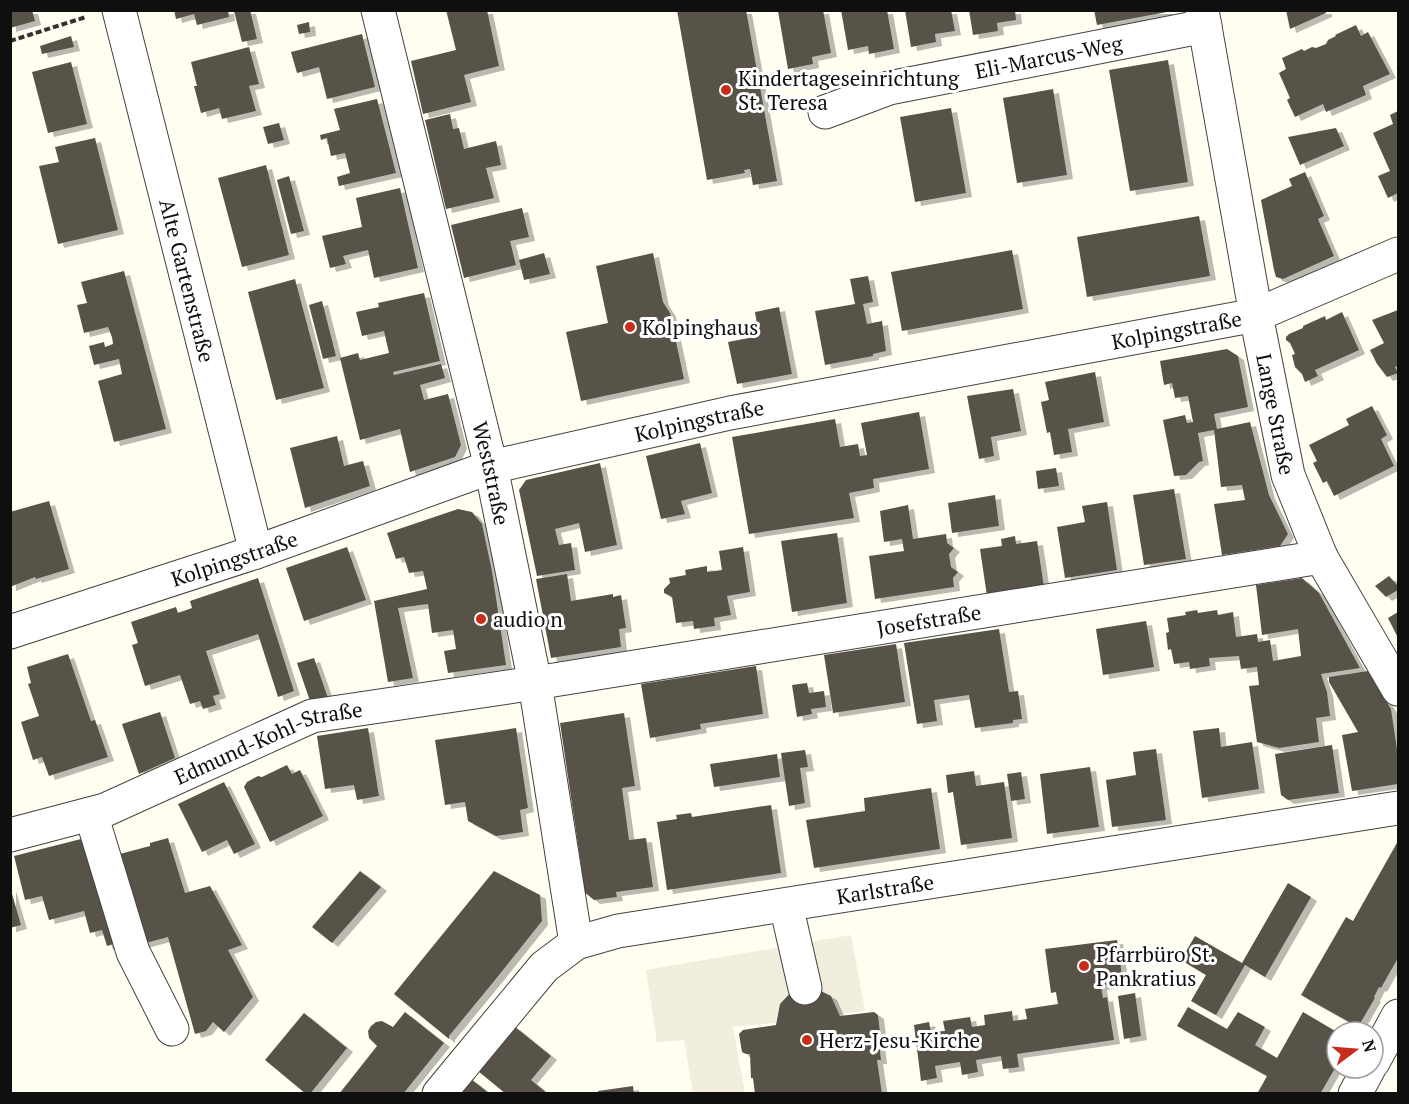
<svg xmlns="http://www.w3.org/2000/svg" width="1409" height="1104" viewBox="0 0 1409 1104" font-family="'PT Serif',serif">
<defs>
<filter id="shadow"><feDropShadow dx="6" dy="4" stdDeviation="0" flood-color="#0004"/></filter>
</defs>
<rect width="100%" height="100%" fill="#fffef1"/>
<!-- plaza -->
<polygon fill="#f1eede" points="851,935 865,1011 839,1014 831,996 813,987 793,990 780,1004 776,1023 733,1027 745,1093 693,1093 684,1040 657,1042 646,970"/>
<!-- building -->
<g fill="#58524a" filter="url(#shadow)">
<polygon points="10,10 32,10 35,21 10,28"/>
<polygon points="174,10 228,10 229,17 197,25 194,14 176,19"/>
<polygon points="237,10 250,10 257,39 242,42 234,11"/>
<polygon points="446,10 487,10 499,66 464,75 471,102 423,114 411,61 456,50"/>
<polygon points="677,10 746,10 777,181 753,185 750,169 744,170 745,173 707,180"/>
<polygon points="823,10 831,53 812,57 813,64 788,69 778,11"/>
<polygon points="841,10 887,10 894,49 869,54 868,46 848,50"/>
<polygon points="905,10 951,10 955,31 935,34 936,42 911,47"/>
<polygon points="969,10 1015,10 1016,20 997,23 998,31 973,35"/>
<polygon points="1094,10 1167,10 1167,12 1097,25"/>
<polygon points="1286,10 1326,10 1326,13 1290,29"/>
<polygon points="309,22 310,32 299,34 297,25"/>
<polygon points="1356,25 1361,36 1368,32 1390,74 1363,86 1366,95 1326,112 1323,104 1295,117 1287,100 1290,98 1279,73 1286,69 1282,58 1302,49 1304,51 1312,47 1316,48 1326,44 1328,40 1336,36 1335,35"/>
<polygon points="362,34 375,87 327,99 319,67 297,73 291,52"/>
<polygon points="71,36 74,47 42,54 40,46"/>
<polygon points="249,47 259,84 249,86 256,111 222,119 219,108 201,113 194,86 197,86 191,62"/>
<polygon points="1168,60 1188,182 1130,191 1109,70"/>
<polygon points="71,62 87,124 48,133 32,72"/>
<polygon points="1053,89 1067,175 1017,183 1003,98"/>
<polygon points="377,99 396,173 339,186 337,177 350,173 345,153 331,156 327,138 321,140 320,135 340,130 334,109"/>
<polygon points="951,108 966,193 915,202 900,117"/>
<polygon points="1398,111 1398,193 1388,198 1378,176 1390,171 1373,133 1393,124 1390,115"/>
<polygon points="450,114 453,129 459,128 464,149 496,141 501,165 486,168 494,198 446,209 425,120"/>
<polygon points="279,123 284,140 268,144 263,127"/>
<polygon points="1336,128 1344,146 1300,165 1288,137"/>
<polygon points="95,138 118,230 58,244 39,166 59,162 55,147"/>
<polygon points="266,165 289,255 242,267 218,178"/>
<polygon points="1305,172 1324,216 1318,219 1334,256 1283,279 1276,277 1274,270 1261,200 1292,186 1289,179"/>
<polygon points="289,176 304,231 291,234 277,180"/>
<polygon points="400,188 418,268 374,278 368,250 343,256 346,264 330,268 322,236 362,227 356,198"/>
<polygon points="522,208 529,237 510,241 516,265 464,278 451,225"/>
<polygon points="1199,216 1210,276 1087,297 1077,237"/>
<polygon points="1012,250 1023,309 902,331 891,272"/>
<polygon points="544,253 550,274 524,280 519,260"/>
<polygon points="653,253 663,302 670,313 684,379 581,401 566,332 608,323 596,266"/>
<polygon points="124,271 166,429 114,442 98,381 122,374 119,359 94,365 89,346 104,342 105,347 113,344 112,337 108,327 84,333 77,305 87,303 81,282"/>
<polygon points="868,276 873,302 863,304 867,324 882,321 886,351 873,354 873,356 825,365 815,311 855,304 850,279"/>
<polygon points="295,279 324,388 276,400 248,292"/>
<polygon points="424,293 440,361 393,372 394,375 441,364 445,378 420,385 424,400 448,394 461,445 455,457 410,472 400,429 360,440 340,358 358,353 360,360 389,353 384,331 362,336 356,312 379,307 378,303"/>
<polygon points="322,301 336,356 323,359 309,305"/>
<polygon points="779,307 792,374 737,384 728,342 759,336 755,312"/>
<polygon points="1398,310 1398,366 1395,367 1398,373 1387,377 1377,364 1370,350 1384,343 1372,320"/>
<polygon points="1342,312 1359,350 1315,370 1318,376 1305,382 1302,374 1295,367 1292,355 1295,354 1290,343 1286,340 1286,337 1289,334 1303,328 1303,326 1325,316 1326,320"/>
<polygon points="1227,349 1238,356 1248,407 1214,414 1217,429 1250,422 1269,495 1288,534 1280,546 1222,555 1214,504 1245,500 1242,485 1221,487 1214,430 1198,433 1203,461 1199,462 1186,475 1174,476 1163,420 1185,415 1187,423 1193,422 1188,396 1175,398 1172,383 1164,385 1160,361"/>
<polygon points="1095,372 1104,422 1068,429 1072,452 1054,455 1050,432 1047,433 1041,402 1049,400 1045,382"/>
<polygon points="1013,389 1021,431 991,437 994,456 979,459 967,396"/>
<polygon points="1372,406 1387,435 1381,439 1394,466 1334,496 1327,481 1323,483 1313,463 1317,461 1309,445 1349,425 1346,419"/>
<polygon points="919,412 929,469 873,479 874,488 849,493 854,518 749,534 732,437 835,419 840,447 858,444 860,456 867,455 861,423"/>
<polygon points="337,436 344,466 363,461 370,486 305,508 290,448"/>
<polygon points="700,443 712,493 681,501 685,514 661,519 646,456"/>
<polygon points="600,463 617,545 585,552 579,523 555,529 559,545 571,543 575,570 537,576 519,490 526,480"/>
<polygon points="1056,468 1059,486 1038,489 1036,471"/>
<polygon points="1174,489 1186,559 1144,565 1133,495"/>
<polygon points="995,495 999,526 952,533 948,503"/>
<polygon points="49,501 69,569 36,579 35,577 10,587 10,512"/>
<polygon points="1107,502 1117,570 1065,578 1057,527 1085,522 1082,506"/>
<polygon points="908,505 913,539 946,534 947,543 954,548 949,554 951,567 958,572 953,578 954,587 875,599 869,556 904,551 902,539 884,542 880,511"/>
<polygon points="458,509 472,512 482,524 492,571 506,665 448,673 444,651 456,649 453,630 432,633 428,604 398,608 413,678 388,682 374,601 427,589 423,571 409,573 404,557 396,559 387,533"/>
<polygon points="837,533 847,603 792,612 781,541"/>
<polygon points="1015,536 1016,544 1037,541 1044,587 987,596 980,549 1002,546 1001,539"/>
<polygon points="347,547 366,600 304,621 286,568"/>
<polygon points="743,547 750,592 727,596 731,615 714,618 715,626 694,629 693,621 676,623 672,597 664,593 664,589 670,583 669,578 686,575 685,570 707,566 707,572 722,570 719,551"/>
<polygon points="567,574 571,601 613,594 613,597 621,595 626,628 619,629 621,647 551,658 536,579"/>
<polygon points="1389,576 1398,586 1398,590 1386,597 1375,586"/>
<polygon points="258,578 294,691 278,697 258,634 206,651 220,694 213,696 216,705 203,709 200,701 190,704 180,675 145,686 132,645 138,643 131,622 176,607 178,613 192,608 190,601"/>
<polygon points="1302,578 1319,593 1360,668 1321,674 1327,692 1330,716 1316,718 1319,742 1279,748 1257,742 1249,686 1259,685 1257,667 1241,669 1239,656 1209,658 1210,666 1190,669 1189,662 1174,664 1171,649 1168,650 1166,633 1169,632 1167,618 1186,615 1185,612 1197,610 1198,613 1217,610 1218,615 1233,612 1236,637 1257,634 1258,642 1270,640 1273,661 1301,656 1298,629 1262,635 1256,585"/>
<polygon points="1398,612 1398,638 1388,618"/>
<polygon points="1146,621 1154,667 1103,675 1096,629"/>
<polygon points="999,629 1009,692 1018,691 1022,719 1013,720 1013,723 975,728 969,695 934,700 937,721 917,724 904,643"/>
<polygon points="896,644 905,702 833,713 824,655"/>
<polygon points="68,654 91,721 95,720 108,757 49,776 42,757 33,760 21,722 39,716 28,684 31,683 27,667"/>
<polygon points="314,658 328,698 310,701 297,663"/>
<polygon points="756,666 763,714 700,724 701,729 650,738 641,684"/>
<polygon points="1368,671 1391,709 1398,756 1398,784 1352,791 1342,735 1358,732 1329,682 1329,677"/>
<polygon points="807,683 809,693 824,691 826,707 811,709 812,714 797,717 792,685"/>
<polygon points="160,712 175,758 139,774 122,724"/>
<polygon points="624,713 635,786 622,788 629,840 646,838 653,887 616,892 617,897 594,900 583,891 580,872 582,871 560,723"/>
<polygon points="368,728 379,796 357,800 354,785 325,789 317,736"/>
<polygon points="516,728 528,808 520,810 523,832 496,836 468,821 465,802 445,805 435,740"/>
<polygon points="1219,728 1221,747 1252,742 1259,789 1202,798 1193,731"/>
<polygon points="1332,745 1339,793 1288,800 1281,795 1275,754"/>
<polygon points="1156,749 1166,820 1112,827 1106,780 1136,775 1133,752"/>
<polygon points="805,750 808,767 800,768 805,803 789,806 781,753"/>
<polygon points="777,754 780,777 714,787 710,764"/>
<polygon points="287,765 292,774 300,770 323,816 270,842 244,787 247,782 258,776 262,777"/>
<polygon points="1090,767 1099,827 1047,834 1040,774"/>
<polygon points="974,771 976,786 1004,782 1012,838 961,845 953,792 948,793 946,775"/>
<polygon points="1021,772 1025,799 1011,801 1007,774"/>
<polygon points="224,782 255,844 234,854 227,840 202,852 178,804"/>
<polygon points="931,788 940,849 814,868 806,820 865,811 864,798"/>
<polygon points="771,805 781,873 667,890 657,822 677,819 676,815 691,813 692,817"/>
<polygon points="85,838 117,943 107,946 102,930 90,933 84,911 49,920 42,896 25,900 14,856"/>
<polygon points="168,838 185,893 210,886 242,945 228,950 253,997 224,1032 213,1022 206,1031 195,1034 168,937 142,944 116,855 150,846 150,843"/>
<polygon points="1398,841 1398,958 1381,988 1379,987 1374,997 1375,998 1358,1027 1301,995 1346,917 1353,921"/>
<polygon points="360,871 381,887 332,943 312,927"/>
<polygon points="494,871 540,895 542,921 495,980 444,939 495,980 449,1036 449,1039 394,994"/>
<polygon points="1288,883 1311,897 1265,977 1245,965 1216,1015 1191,1001 1206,975 1181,960 1195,936 1242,963"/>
<polygon points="10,887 21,925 10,928"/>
<polygon points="1117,940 1123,983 1101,986 1103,998 1107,997 1114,1040 1017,1054 1019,1067 1003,1069 1001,1056 976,1060 978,1072 962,1075 960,1062 935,1066 937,1078 921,1081 914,1025 929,1022 931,1032 945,1031 943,1021 970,1017 972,1027 985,1025 984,1015 1012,1011 1013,1021 1027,1019 1025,1009 1058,1004 1056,992 1051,993 1045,949"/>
<polygon points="813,987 831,996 840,1016 874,1012 878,1015 880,1032 873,1036 875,1044 879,1043 881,1060 877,1060 882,1094 755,1094 753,1078 751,1078 750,1054 746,1054 742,1052 739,1034 743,1030 776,1025 780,1004 793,990"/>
<polygon points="1135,993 1141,1036 1124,1039 1118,996"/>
<polygon points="1188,1007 1227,1029 1238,1012 1265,1027 1255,1045 1277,1058 1303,1012 1337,1032 1337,1065 1320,1094 1257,1094 1267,1076 1177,1026"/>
<polygon points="405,1012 444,1043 403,1094 339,1094 377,1046 369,1038 368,1031 371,1026 376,1022 382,1021 393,1027"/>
<polygon points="304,1013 347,1048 310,1094 306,1094 265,1060"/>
<polygon points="514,1026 551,1056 531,1080 548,1094 506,1094 478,1071"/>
<polygon points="471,1079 490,1094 459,1094"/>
<polygon points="633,1086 634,1094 598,1094 598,1091"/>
</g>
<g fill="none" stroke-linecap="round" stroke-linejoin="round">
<defs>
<g id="minor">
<path id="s1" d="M119 10 256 552"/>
<path id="s2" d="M378 10 491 467 535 683 576 943"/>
<path id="s3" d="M1202 10 1256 315 1288 475 1321 557 1398 689"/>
<path id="s4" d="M825 112 889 88 1205 26"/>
<path id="s5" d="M10 632 256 552 491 467 730 413 1256 315 1398 254"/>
<polyline points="91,814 133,952 172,1029"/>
<path id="s6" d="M10 835 105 810 312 716 535 683 1321 557"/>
<polyline points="786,905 805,988"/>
<polyline points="1373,1062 1398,1016"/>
<path id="s7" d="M439 1094 544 967 576 943 618 931 1398 808"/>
<polyline points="1355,1094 1369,1068"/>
</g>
</defs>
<!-- minor casing -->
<use href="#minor" stroke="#424242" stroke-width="35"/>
<!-- path -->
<polyline stroke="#313131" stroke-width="4" stroke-dasharray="6 3" stroke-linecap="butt" points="10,41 86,17"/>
<!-- minor -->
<use href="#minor" stroke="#fff" stroke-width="33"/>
</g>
<!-- markers -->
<g fill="#ca2c1c" stroke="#fff" stroke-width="2">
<circle cx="726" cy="90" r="6"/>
<circle cx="630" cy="327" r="6"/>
<circle cx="481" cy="619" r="6"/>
<circle cx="1084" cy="966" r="6"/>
<circle cx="807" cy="1040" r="6"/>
</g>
<g text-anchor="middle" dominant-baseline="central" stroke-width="6" stroke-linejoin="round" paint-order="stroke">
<!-- street labels -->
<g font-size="21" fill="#0f0f0f" stroke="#fff">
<text stroke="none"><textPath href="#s4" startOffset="231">Eli-Marcus-Weg</textPath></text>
<text stroke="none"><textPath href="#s1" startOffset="279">Alte Gartenstraße</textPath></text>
<text stroke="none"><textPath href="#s5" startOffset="1208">Kolpingstraße</textPath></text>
<text stroke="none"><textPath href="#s3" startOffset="411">Lange Straße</textPath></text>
<text stroke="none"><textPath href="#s5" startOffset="722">Kolpingstraße</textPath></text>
<text stroke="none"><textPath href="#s2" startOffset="477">Weststraße</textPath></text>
<text stroke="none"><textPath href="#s5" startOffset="236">Kolpingstraße</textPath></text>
<text stroke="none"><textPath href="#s6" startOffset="950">Josefstraße</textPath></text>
<text stroke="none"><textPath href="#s6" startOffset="276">Edmund-Kohl-Straße</textPath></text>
<text stroke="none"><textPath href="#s7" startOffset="519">Karlstraße</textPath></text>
</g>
<!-- poi labels -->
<g font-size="21" fill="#0f0f0f" stroke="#fff" text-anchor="start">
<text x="738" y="78">Kindertageseinrichtung<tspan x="738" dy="24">St. Teresa</tspan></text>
<text x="642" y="327">Kolpinghaus</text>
<text x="493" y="619">audio n</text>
<text x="1096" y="954">Pfarrbüro St.<tspan x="1096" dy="24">Pankratius</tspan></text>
<text x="819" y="1040">Herz-Jesu-Kirche</text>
</g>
</g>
<!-- border -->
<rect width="1409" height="1104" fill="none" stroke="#0f0f0f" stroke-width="24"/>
<!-- north arrow -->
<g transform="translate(1355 1050) rotate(74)"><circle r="28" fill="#ffffff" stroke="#9f9f9f" stroke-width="1.5"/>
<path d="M0-4.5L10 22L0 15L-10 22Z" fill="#ca2c1c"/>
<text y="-9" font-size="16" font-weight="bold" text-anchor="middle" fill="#0f0f0f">N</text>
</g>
</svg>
